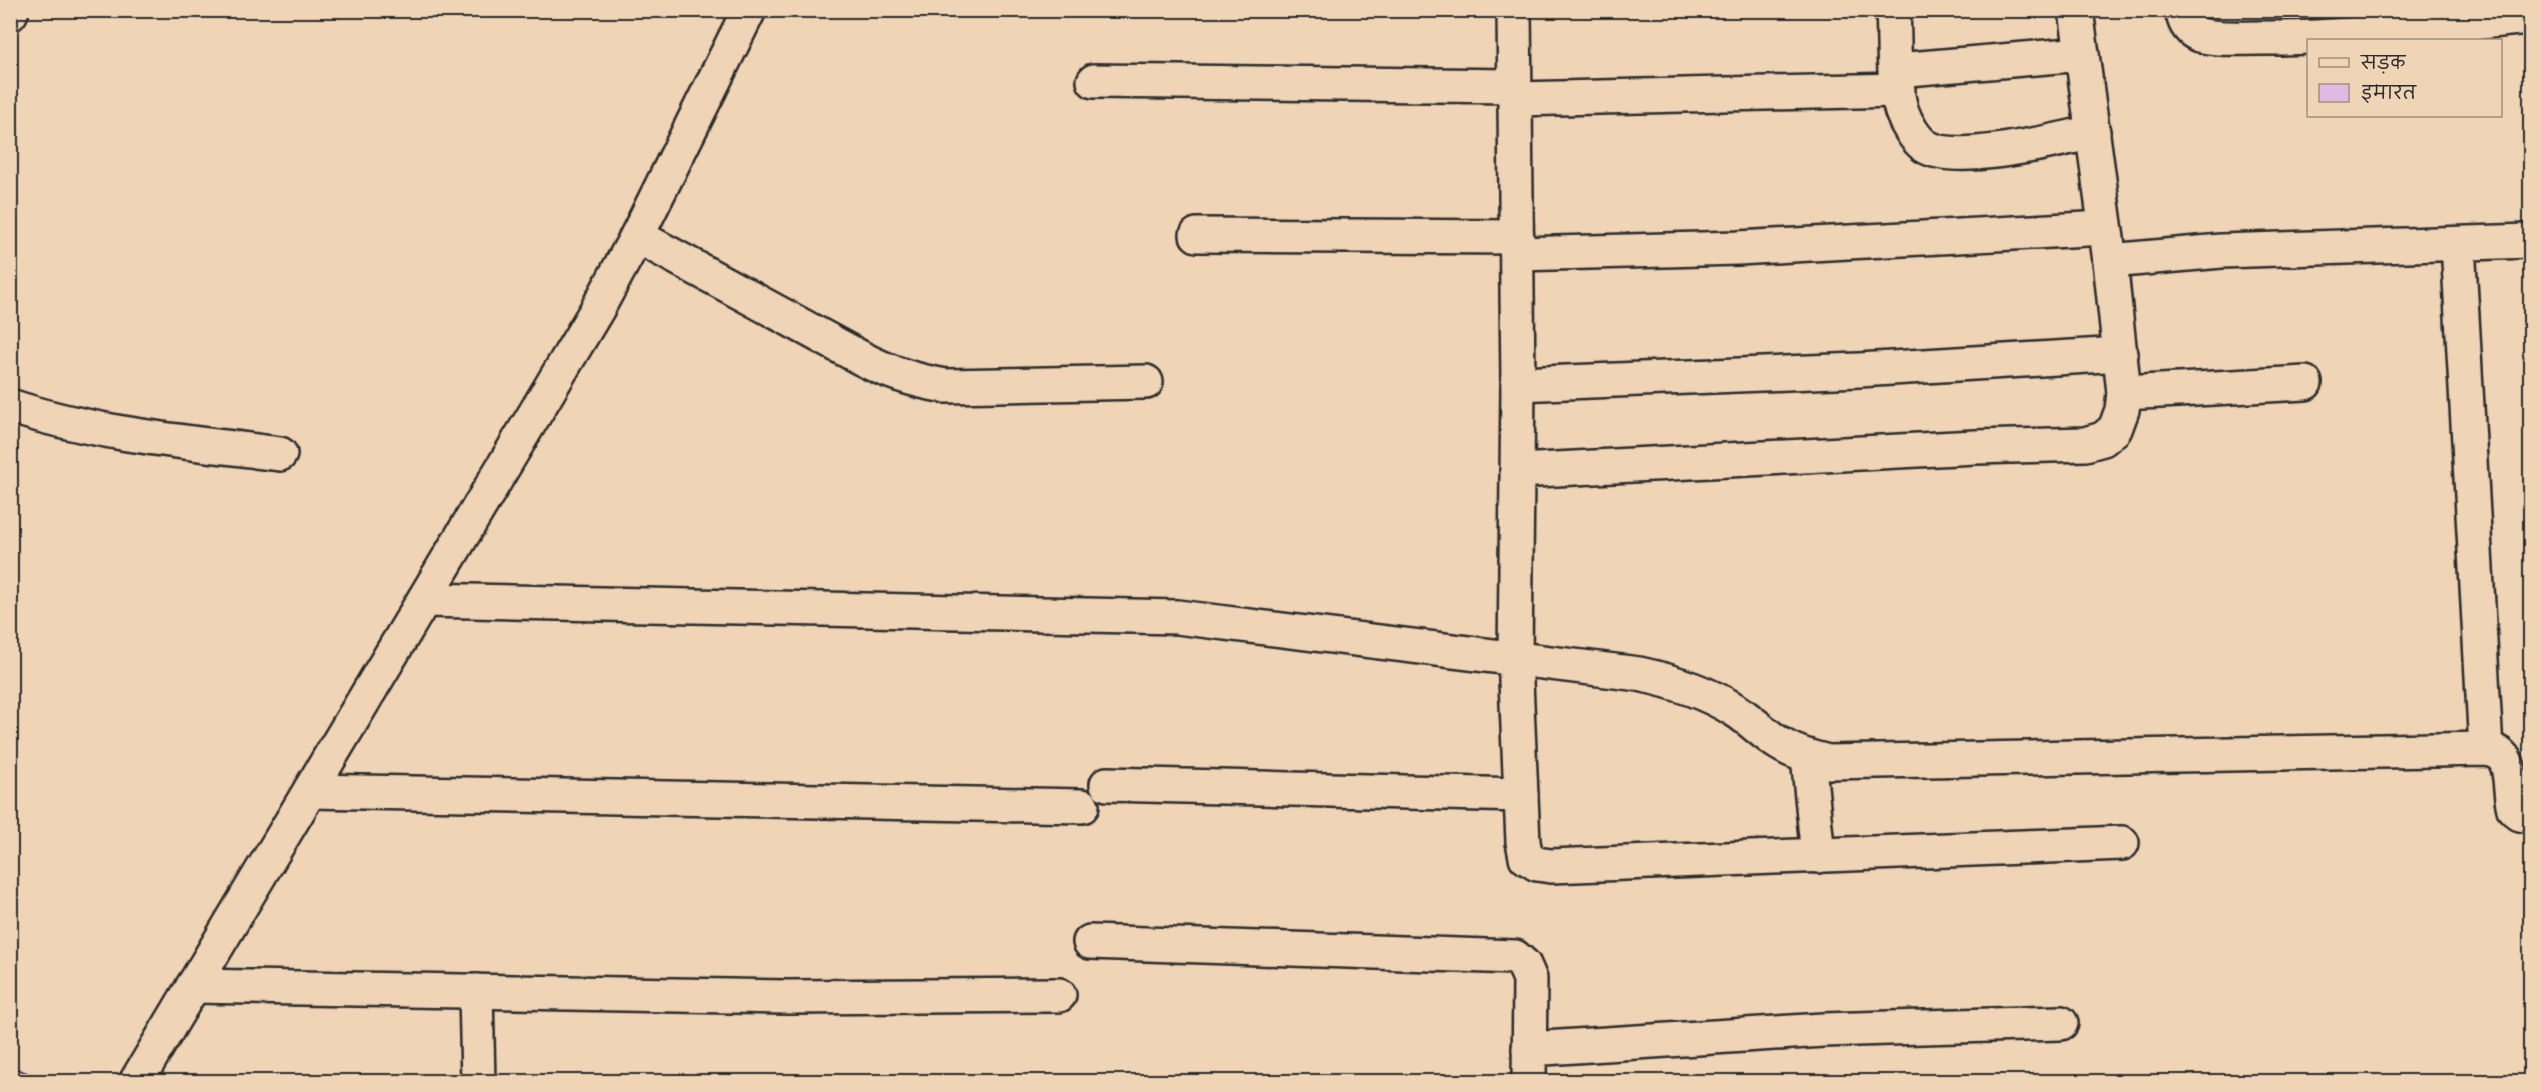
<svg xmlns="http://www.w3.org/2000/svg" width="2541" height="1092" viewBox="0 0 2541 1092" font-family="Itim,'Playpen Sans Deva',sans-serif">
<defs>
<filter id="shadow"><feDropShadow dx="5.5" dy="5.5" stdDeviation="3" flood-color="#0004"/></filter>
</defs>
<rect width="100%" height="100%" fill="#efd4b6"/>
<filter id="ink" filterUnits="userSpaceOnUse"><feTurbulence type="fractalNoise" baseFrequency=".0167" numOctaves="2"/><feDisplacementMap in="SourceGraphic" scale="12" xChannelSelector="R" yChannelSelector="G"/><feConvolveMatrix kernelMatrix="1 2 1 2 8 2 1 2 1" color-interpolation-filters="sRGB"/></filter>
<g filter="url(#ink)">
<!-- building -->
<polygon fill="#e1bae4" stroke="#2b2b2b" stroke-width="1.5" filter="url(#shadow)" points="10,1066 49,1082 10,1082"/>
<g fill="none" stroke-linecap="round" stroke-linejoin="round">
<defs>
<g id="minor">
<polyline points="1514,10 1518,384 1515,658 1523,842 1526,857 1537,864 1551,866 2122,843"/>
<path d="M1893 10C1895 43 1892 81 1902 112 1906 123 1915 139 1925 146 1955 166 2058 140 2093 132"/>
<path d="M2182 10C2184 21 2188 31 2200 35 2218 40 2240 38 2260 38 2347 39 2442 25 2530 17"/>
<polyline points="10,14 12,10"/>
<polyline points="1897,70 2082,54"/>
<polyline points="1094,81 1514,86"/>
<polyline points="1515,99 1898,90"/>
<polyline points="1197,235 1517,237"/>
<path d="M637 236 861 358C889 373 915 381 946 386L1146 382"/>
<polyline points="2458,244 2486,749"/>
<polyline points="1517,254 1738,248 2105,228"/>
<polyline points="2110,261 2221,251 2530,241"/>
<polyline points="1518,384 1859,370 2121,354"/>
<polyline points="2124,393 2305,383"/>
<path d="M10 406C97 435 190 442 280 454"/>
<polyline points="1518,471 1975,447 2085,444 2103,439 2115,429 2122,410 2124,393 2110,261 2076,10"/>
<path d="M424 600 1177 617 1639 674C1672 681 1706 692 1735 710 1751 720 1764 734 1780 744 1794 753 1812 758 1828 762L2486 749C2517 753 2507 785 2514 809L2520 814 2530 816"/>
<polyline points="1808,757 1818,856"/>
<polyline points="1107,784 1521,795"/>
<polyline points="310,791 1082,806"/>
<polyline points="1090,942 1515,957 1524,965 1530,979 1529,1082"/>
<polyline points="193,986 788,997 1059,995"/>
<polyline points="476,991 478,1082"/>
<polyline points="1529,1049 1823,1030 2061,1023"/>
<polyline points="136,1082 598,308 637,236 749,10"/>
</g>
</defs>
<!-- minor casing -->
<use href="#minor" stroke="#2b2b2b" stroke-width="38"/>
<!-- minor -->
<use href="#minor" stroke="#efd4b6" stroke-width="33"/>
</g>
</g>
<!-- margin -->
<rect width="2541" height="1092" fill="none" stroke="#efd4b6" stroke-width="36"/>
<rect x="18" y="18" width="2505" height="1056" fill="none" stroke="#2b2b2b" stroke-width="2" filter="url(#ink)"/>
<!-- legend -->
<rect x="2307" y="39" width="195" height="78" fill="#efd4b6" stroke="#a1907e" stroke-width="1.5"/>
<rect x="2319" y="58" width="30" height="9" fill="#efd4b6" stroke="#a1907e" stroke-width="1.5"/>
<text x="2361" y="69" font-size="18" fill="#2b2b2b">सड़क</text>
<rect x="2319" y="84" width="30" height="18" fill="#e1bae4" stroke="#a1907e" stroke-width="1.5"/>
<text x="2361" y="99" font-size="18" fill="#2b2b2b">इमारत</text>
</svg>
